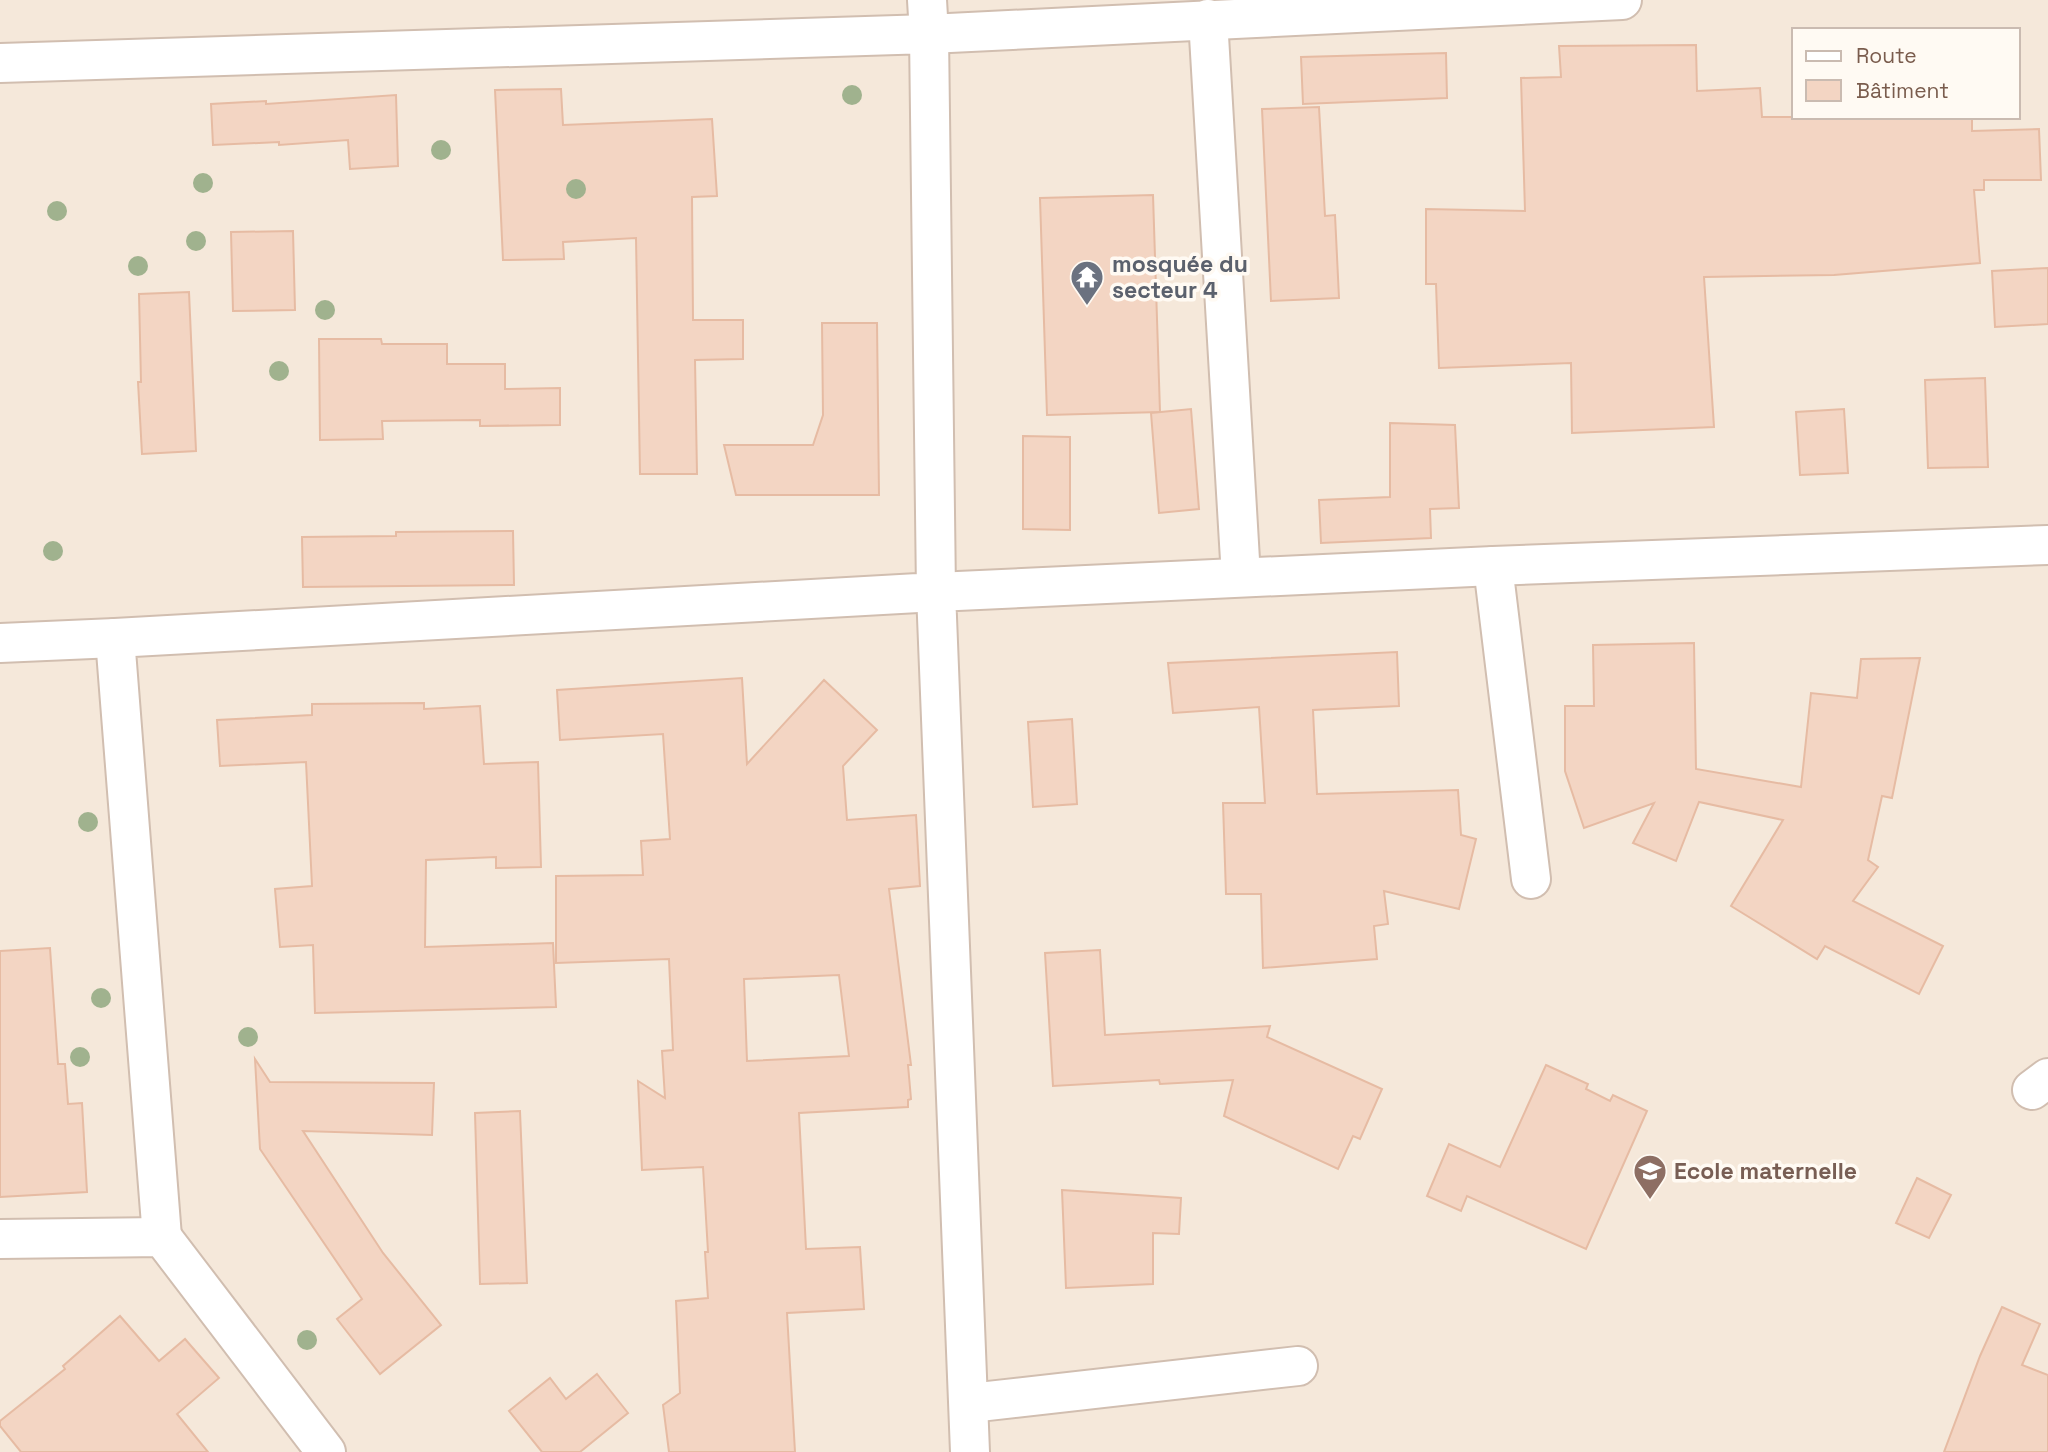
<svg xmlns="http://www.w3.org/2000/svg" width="2048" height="1452" viewBox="0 0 2048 1452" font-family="'Space Grotesk',sans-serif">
<rect width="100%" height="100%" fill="#fdf6ec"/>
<!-- residential -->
<path fill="#f5e8da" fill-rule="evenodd" d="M0 0H2048V1452H0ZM1794 30H2018V117H1794Z"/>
<!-- building -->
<g fill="#f3d5c3" stroke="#e6bba3" stroke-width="2" fill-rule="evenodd">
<polygon points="1696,45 1697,91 1760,88 1762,117 1972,117 1972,131 2039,129 2041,180 1984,180 1984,190 1974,190 1980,263 1834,275 1704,277 1714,427 1572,433 1571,363 1439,368 1436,284 1426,284 1426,209 1525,211 1521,78 1561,77 1559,46"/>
<polygon points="1446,53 1447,98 1303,104 1301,57"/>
<polygon points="561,89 563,125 712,119 717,196 692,197 693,320 743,320 743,359 695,360 697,474 640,474 636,238 563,242 564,259 503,260 495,90"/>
<polygon points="396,95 398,166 350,169 348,140 279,145 279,142 213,145 211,104 266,101 266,104"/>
<polygon points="1319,107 1325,216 1335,215 1339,298 1271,301 1262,109"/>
<polygon points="1153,195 1160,412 1047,415 1040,198"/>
<polygon points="293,231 295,310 233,311 231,232"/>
<polygon points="2048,268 2048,324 1995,327 1992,271"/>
<polygon points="189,292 196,451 142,454 138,382 141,382 139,294"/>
<polygon points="822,323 877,323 879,495 736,495 724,445 813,445 823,415"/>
<polygon points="319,339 381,339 382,344 447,344 447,364 505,364 505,389 560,388 560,425 480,426 480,420 382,421 383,439 320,440"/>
<polygon points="1985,378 1988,467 1928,468 1925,380"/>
<polygon points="1191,409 1199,509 1159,513 1151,413"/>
<polygon points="1844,409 1848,473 1800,475 1796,412"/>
<polygon points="1390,423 1455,425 1459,508 1430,509 1431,538 1321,543 1319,500 1390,497"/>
<polygon points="1023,436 1070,437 1070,530 1023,529"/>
<polygon points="513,531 514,585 303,587 302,537 396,536 396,532"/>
<polygon points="1694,643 1696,769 1801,787 1811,693 1857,698 1861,659 1920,658 1892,798 1882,796 1868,860 1878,867 1853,901 1943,946 1919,994 1825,946 1817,959 1731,906 1783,820 1699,802 1676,861 1633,843 1654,803 1584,828 1565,771 1565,706 1594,706 1593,645"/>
<polygon points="1397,652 1399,706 1313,710 1317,794 1458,790 1461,835 1476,839 1459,909 1384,891 1388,924 1374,926 1377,959 1263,968 1261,894 1226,894 1223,803 1265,803 1259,707 1173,713 1168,663"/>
<path d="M742 678 747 764 824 680 877 730 843 766 847 820 916 815 920 886 889 889 911 1065H908L911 1099 908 1100V1107L799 1113 806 1249 860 1247 864 1309 787 1313 795 1452H669L663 1405 680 1393 676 1301 708 1298 705 1252H708L703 1167 642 1170 638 1081 665 1098 662 1051 673 1050 669 959 556 963V876L643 875 641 841 670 839 663 734 560 740 557 690ZM839 975 849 1056 747 1061 744 979Z"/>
<polygon points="424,703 424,709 480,706 484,764 538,762 541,867 496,868 496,857 426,860 425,947 553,943 556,1007 315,1013 313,945 280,947 275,889 312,886 306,762 220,766 217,720 312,715 312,704"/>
<polygon points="1072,719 1077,804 1033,807 1028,722"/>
<polygon points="50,948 58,1064 65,1064 68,1104 82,1103 87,1192 0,1197 0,951"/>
<polygon points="1100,950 1105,1035 1270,1026 1267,1037 1382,1089 1360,1139 1353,1136 1338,1169 1224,1116 1233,1080 1160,1084 1159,1080 1053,1086 1045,953"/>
<polygon points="255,1059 270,1082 434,1083 432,1135 303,1131 383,1253 441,1325 380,1374 337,1319 362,1299 260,1149"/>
<polygon points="1546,1065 1588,1084 1586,1089 1610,1101 1613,1095 1647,1111 1586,1249 1467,1196 1461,1211 1427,1196 1449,1144 1500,1167"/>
<polygon points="520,1111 527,1283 480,1284 475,1113"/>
<polygon points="1917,1178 1951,1195 1929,1238 1896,1223"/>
<polygon points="1062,1190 1181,1198 1179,1234 1153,1233 1153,1284 1066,1288"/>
<polygon points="2002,1307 2040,1324 2022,1365 2048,1375 2048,1452 1944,1452 1980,1356"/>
<polygon points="120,1316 159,1361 185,1339 219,1378 177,1414 208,1452 21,1452 0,1426 0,1421 65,1369 63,1366"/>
<polygon points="597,1374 628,1413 580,1452 542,1452 509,1411 550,1378 566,1399"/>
</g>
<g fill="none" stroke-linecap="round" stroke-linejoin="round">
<defs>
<g id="street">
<polyline points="927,0 929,34 1622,0"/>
<polyline points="1208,19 1241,577"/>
<polyline points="0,63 929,34 936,592 115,638 162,1237"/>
<polyline points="0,643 115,638"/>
<polyline points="1531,879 1493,566 2048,545"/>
<polyline points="2032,1090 2048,1078"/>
<polyline points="0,1239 162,1237 326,1452"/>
<polyline points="970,1403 1298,1366"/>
<polyline points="970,1452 936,592 1493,566"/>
</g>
</defs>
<!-- street casing -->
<use href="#street" stroke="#d1beb0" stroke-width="42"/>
<!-- street -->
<use href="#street" stroke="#fff" stroke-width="38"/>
</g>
<!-- trees -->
<g fill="#a0b28e">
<circle cx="852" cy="95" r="10"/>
<circle cx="441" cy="150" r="10"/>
<circle cx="203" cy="183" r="10"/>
<circle cx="576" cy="189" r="10"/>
<circle cx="57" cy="211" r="10"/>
<circle cx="196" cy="241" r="10"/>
<circle cx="138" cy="266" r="10"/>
<circle cx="325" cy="310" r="10"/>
<circle cx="279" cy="371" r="10"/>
<circle cx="53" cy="551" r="10"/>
<circle cx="88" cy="822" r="10"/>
<circle cx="101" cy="998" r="10"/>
<circle cx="248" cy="1037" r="10"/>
<circle cx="80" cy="1057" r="10"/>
<circle cx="307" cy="1340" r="10"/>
</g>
<!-- icons -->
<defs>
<symbol id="temple-pin" viewBox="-11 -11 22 30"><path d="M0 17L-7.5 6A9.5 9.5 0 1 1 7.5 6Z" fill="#6b7280" stroke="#fffaf3"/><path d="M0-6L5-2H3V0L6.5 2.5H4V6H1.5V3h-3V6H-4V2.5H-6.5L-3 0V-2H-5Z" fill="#fff"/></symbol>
<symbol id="school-pin" viewBox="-11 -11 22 30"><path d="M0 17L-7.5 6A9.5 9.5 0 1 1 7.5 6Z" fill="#8d6e63" stroke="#fffaf3"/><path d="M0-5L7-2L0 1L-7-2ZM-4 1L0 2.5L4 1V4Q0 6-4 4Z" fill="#fff"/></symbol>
</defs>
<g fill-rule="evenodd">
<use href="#temple-pin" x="1068" y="258" width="38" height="52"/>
<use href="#school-pin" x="1631" y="1152" width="38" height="52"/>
</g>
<g text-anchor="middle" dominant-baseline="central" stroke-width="7" stroke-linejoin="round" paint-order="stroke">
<!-- worship labels -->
<g font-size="23" font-weight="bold" fill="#5b616d" stroke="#fffaf3" text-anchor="start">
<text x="1112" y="264">mosquée du<tspan x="1112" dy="26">secteur 4</tspan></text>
</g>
<!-- education labels -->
<g font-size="23" font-weight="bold" fill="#785e54" stroke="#fffaf3" text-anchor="start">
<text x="1674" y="1171">Ecole maternelle</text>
</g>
</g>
<!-- legend -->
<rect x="1792" y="28" width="228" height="91" fill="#fffaf3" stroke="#cabbb1" stroke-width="2"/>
<rect x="1806" y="51" width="35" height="10" fill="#ffffff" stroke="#cabbb1" stroke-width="2"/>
<text x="1856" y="63" font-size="21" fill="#7a5c4d">Route</text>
<rect x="1806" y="80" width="35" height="21" fill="#f3d5c3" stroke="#cabbb1" stroke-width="2"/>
<text x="1856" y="98" font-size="21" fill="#7a5c4d">Bâtiment</text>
</svg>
